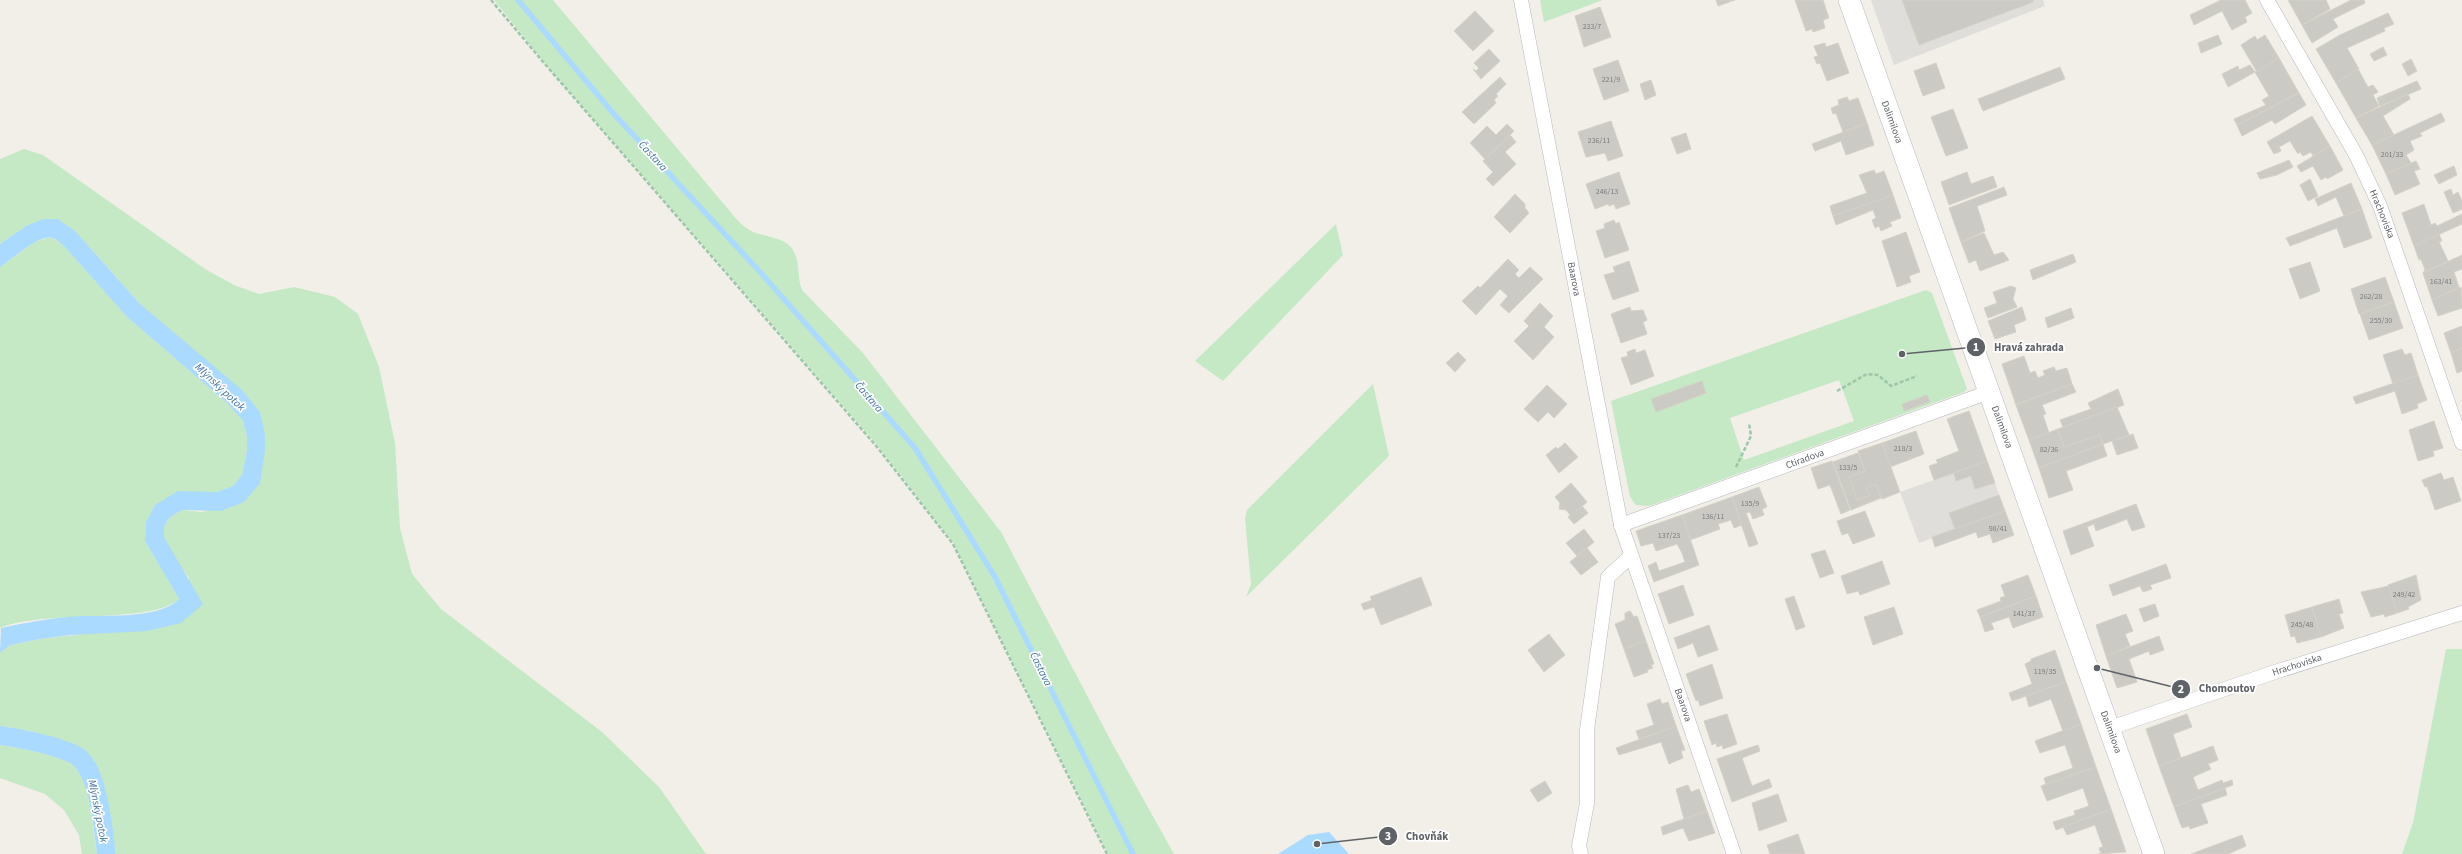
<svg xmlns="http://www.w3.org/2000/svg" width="2462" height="854" viewBox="0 0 2462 854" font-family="'Source Sans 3',sans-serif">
<rect width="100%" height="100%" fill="#f1efe8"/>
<!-- industrial -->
<g fill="#e0deda">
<polygon points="1871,0 2043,0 2045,6 1894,65"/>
<polygon points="1987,461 2005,511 1919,543 1900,492"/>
</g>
<!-- green -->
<g fill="#c5e8c5" fill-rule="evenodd">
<path d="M494 0H553L738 221C743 225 748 230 753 232 769 238 791 237 796 257 800 268 797 277 802 290L863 353 1001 532 1112 743 1174 854H1108L954 544 878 446 544 62Z"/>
<polygon points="1540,0 1603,0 1544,22"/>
<polygon points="24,149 43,155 205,269 234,285 259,294 294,287 335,297 358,314 379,367 395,443 400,528 412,574 441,609 602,732 659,787 706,854 116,854 106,795 85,750 30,731 0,726 0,653 10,645 40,639 181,623 189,578 178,564 164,537 164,527 169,518 182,510 202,512 244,502 265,435 140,304 76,232 43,219 26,226 0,244 0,159"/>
<polygon points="1336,224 1343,255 1223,381 1195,361"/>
<path d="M47 238H52L63 245 127 317 227 403 243 421 247 437V450L242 475 233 486 217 492 202 493 155 505 146 522 145 541 179 599C151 625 44 609 0 628V267L35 242Z"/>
<path d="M1926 290 1932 293 1967 389 1964 392 1649 506 1636 505 1630 497 1611 401ZM1839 380 1854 421 1744 460 1730 418Z"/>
<polygon points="1373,384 1389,456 1246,597 1251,584 1245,518 1247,510"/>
<polygon points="2446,649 2462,649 2462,854 2402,854 2413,823"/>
<path d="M0 745C15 747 63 756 74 766 91 782 93 831 97 854H82L79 835 64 810 45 794 0 778Z"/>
</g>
<!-- water -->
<g fill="#aadaff">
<path d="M43 219H58L76 232 140 304 241 389 260 412 265 435V451L260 483 244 502 221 511 182 510 169 518 164 527V537L203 604 181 623 147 631 71 635 40 639 10 645 0 653 1 628C23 623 46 619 68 617 97 614 158 621 179 599L145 541 146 522 155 505 178 491 217 492 233 486 242 475 247 450V437L243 421 227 403 127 317 63 245C60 243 56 239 52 238 40 234 11 260 0 267V244L26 226Z"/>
<path d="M0 726C18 728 72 739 85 750 108 769 112 826 116 854H97C94 831 90 782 74 766 63 756 15 747 0 745Z"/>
<polygon points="1329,832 1349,854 1278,854 1308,835"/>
</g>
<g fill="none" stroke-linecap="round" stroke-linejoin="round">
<!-- stream -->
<polyline stroke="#aadaff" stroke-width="5.5" points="518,0 613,113 761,273 915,448 995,577 1133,854"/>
</g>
<!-- building -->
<g fill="#cccac5" stroke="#d6d1c6">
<polygon points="1716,0 1735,0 1718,6"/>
<polygon points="1795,0 1823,0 1829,18 1823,20 1825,28 1813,32 1812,29 1806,31"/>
<polygon points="1902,0 2033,0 2033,2 1919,45"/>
<polygon points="2221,0 2245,0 2252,13 2245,17 2247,22 2232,30 2222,11 2194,25 2190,15"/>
<polygon points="2288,0 2326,0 2330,9 2302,25"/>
<polygon points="2351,0 2364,0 2365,3 2333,19 2338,27 2312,43 2302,25"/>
<polygon points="1600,7 1611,37 1584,47 1575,16"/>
<polygon points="1475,11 1494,31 1473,51 1454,31"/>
<polygon points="2388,13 2394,24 2384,28 2385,31 2347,48 2359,69 2336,83 2316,49 2340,35"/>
<polygon points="2218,35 2222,44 2201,53 2198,43"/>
<polygon points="2265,35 2279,58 2257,72 2241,45 2255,36 2257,40"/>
<polygon points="1825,43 1826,47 1838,43 1849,73 1827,81 1820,63 1817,64 1814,57 1818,56 1814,46"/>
<polygon points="2383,47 2387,55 2374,61 2370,54"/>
<polygon points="1489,49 1500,61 1481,79 1473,69 1476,71 1479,68 1474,63"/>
<polygon points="2279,58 2299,93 2237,125 2234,119 2266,105 2262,100 2269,96 2255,72"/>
<polygon points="2411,59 2417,71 2408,76 2402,64"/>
<polygon points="1618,60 1629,91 1604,100 1593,69"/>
<polygon points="1936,63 1945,88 1923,96 1914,71"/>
<polygon points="2250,65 2255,72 2228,87 2222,74 2238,66 2239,70"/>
<polygon points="2060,67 2065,79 1983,111 1978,99"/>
<polygon points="2358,69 2368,87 2373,85 2378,92 2373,95 2379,106 2356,118 2336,83"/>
<polygon points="1500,77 1506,84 1496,94 1498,96 1494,100 1496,103 1474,124 1462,112"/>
<polygon points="1651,80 1656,95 1645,100 1640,84"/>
<polygon points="2417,81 2421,89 2380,106 2377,98"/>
<polygon points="2299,93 2306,105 2275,124 2272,120 2242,136 2237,125"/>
<polygon points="2408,94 2410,99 2383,116 2394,135 2372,145 2356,118"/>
<polygon points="1847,97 1849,101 1858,98 1867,123 1843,132 1836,113 1833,114 1831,108 1839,105 1838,100"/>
<polygon points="1953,109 1968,148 1946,156 1931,117"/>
<polygon points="2441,113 2445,121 2420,133 2422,136 2410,141 2414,150 2406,155 2411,163 2386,174 2372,145"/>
<polygon points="2312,116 2330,146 2313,156 2311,152 2303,156 2300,152 2298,154 2290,141 2279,147 2281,151 2274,154 2267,142"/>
<polygon points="1611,121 1623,156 1608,161 1605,153 1586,157 1578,132"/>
<polygon points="1867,123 1874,145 1846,155 1841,141 1815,151 1812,144"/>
<polygon points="1507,124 1514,131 1485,159 1470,143 1487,126 1496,135"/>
<polygon points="1686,133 1691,149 1677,154 1671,138"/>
<polygon points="1510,135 1516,142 1505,152 1516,164 1493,186 1486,179 1493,172 1483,161"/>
<polygon points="2330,146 2343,170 2327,179 2326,177 2321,180 2313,166 2301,172 2297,166"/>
<polygon points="2289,160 2293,167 2277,175 2260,179 2257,173"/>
<polygon points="2416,161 2420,169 2414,171 2420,184 2395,195 2386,174"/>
<polygon points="2454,166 2457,175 2439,184 2434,175"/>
<polygon points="1874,170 1876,174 1884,171 1893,195 1833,216 1830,206 1867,193 1859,175"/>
<polygon points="1619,172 1630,204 1616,209 1614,204 1609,206 1608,204 1595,209 1586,184"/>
<polygon points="1967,172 1971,184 1993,176 1997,187 1949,205 1941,182"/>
<polygon points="2310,179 2318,196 2308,201 2300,185"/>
<polygon points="2351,183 2362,209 2344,216 2336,197 2318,206 2315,199"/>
<polygon points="2004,187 2007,195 1977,206 1985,231 1961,242 1949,208"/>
<polygon points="2451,189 2453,195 2458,192 2462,201 2462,209 2453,213 2444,192"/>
<polygon points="1515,194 1525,204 1525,208 1529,213 1510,233 1494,217"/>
<polygon points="1893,195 1901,218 1890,222 1892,226 1881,231 1879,226 1875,228 1872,220 1876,218 1873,210 1836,225 1833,216"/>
<polygon points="2424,204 2431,225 2435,223 2437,226 2462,214 2462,224 2414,246 2402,213"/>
<polygon points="2362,209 2372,238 2344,248 2337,228 2290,246 2286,238"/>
<polygon points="1614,220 1616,224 1619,222 1629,250 1605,258 1596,231 1605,228 1604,224"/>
<polygon points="1906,232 1920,272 1909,276 1911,282 1897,287 1882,241"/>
<polygon points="1984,233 1994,255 2003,252 2009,260 1980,271 1976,260 1969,263 1961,242"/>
<polygon points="2439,234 2442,241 2439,242 2448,261 2423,273 2425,270 2421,259 2419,260 2414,246"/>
<polygon points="2073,254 2076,262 2033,280 2030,270"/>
<polygon points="2462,255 2462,269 2454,272 2459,288 2432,300 2423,273"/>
<polygon points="1508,259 1519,270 1515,274 1519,278 1530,267 1543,279 1509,313 1500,305 1508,296 1500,289 1476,315 1462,301 1478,286 1480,288"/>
<polygon points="1629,261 1639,291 1613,300 1604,275 1615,272 1613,267"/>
<polygon points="2310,262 2320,291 2300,299 2289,269"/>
<polygon points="2385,277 2394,302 2359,314 2351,289"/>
<polygon points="2011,286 2016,288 2013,299 2017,307 1988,318 1984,308 1997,303 1993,292"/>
<polygon points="2461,287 2462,308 2438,316 2432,300"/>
<polygon points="2394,302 2403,328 2369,340 2360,314"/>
<polygon points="1540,303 1553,316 1544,327 1554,337 1533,360 1514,341 1529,326 1524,321"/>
<polygon points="1630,307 1631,311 1643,310 1647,320 1643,322 1647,334 1621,343 1611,314"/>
<polygon points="2022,307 2026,320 2014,325 2016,332 1995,339 1988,321"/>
<polygon points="2071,308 2074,318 2048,328 2045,318"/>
<polygon points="2462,326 2462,348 2451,353 2444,333"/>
<polygon points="2462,348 2462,371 2457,373 2451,353"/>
<polygon points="1635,349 1636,353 1645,350 1654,376 1631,385 1621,358 1628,356 1627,352"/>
<polygon points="2402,349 2405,355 2411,353 2418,375 2393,384 2383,355"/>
<polygon points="1458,352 1466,360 1455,372 1446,363"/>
<polygon points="2024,356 2030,373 2035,371 2038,378 2045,375 2043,371 2054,367 2056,371 2067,368 2072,384 2016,405 2002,364"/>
<polygon points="2418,375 2427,400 2417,404 2418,408 2402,414 2395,391 2356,404 2353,397"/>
<polygon points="1702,381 1706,393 1656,412 1651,399"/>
<polygon points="2072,384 2076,392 2042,405 2046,414 2043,415 2049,433 2029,440 2016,405"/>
<polygon points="1547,385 1567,404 1554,418 1548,412 1538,422 1524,409"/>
<polygon points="2118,389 2124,405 2063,427 2060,420 2091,409 2088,403"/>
<polygon points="1927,395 1930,402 1904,411 1902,404"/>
<polygon points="2117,407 2129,435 2103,444 2100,435 2064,447 2058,429"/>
<polygon points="1969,411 1987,461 1934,480 1929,466 1938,463 1936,460 1959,451 1947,419"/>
<polygon points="2434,421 2443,448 2433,451 2434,456 2418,461 2409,430"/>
<polygon points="2058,429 2064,447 2100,435 2103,444 2039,468 2029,440"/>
<polygon points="1916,431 1924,454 1890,467 1882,443"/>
<polygon points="2133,434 2138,448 2117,455 2112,441"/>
<polygon points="1565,443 1578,457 1559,473 1546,455 1556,447 1558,449"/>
<polygon points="1882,443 1900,492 1882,499 1876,484 1866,488 1869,496 1857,500 1849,477 1865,471 1858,451"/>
<polygon points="2103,444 2107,456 2066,471 2073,490 2049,498 2039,468"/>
<polygon points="1858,453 1865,471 1849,477 1857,500 1869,496 1866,488 1876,484 1881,498 1851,510 1833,462"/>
<polygon points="1832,461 1850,510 1841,514 1830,485 1818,489 1811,468"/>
<polygon points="1987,461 1995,483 1975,489 1971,476 1956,481 1954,473"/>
<polygon points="2441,473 2444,480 2453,477 2461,501 2435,510 2427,486 2425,487 2422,480"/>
<polygon points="1571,483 1587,502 1571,516 1566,510 1559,509 1560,503 1555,497"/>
<polygon points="1759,487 1767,507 1762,509 1764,515 1753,519 1750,512 1746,513 1758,544 1749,547 1732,497"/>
<polygon points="1999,495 2005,511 1955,529 1949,513"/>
<polygon points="1732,497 1742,525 1734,528 1731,520 1718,524 1720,529 1690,540 1682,515"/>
<polygon points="2136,504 2145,527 2132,531 2127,519 2096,531 2094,524 2087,527 2094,546 2071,555 2063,531"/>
<polygon points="1582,506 1588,513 1574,524 1568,517"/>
<polygon points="1865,511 1875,536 1853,544 1848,533 1842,535 1837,521"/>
<polygon points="2005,511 2014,535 1993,543 1990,534 1978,538 1976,532 1935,547 1932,537"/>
<polygon points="1682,515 1699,565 1654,582 1648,566 1656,562 1659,571 1685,562 1682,553 1677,544 1656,551 1653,543 1641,546 1636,531"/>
<polygon points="1584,529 1594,542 1577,556 1566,543"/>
<polygon points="1587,548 1598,562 1581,575 1570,562"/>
<polygon points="1825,550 1834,573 1820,578 1811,554"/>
<polygon points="1882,561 1890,584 1860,595 1858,591 1847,594 1841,576"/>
<polygon points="2166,564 2171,578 2150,585 2152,589 2143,592 2140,586 2113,596 2109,585"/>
<polygon points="2028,575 2036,596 1980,617 1977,610 2001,601 2000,598 2005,596 2001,585"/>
<polygon points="2416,575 2421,600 2408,607 2409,609 2397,613 2388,585"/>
<polygon points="1421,577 1432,605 1381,625 1374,607 1364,610 1361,604 1372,600 1370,597"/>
<polygon points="1683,585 1694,615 1669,624 1658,594"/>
<polygon points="2389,586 2397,613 2385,617 2384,614 2371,617 2361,592"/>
<polygon points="1794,596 1805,627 1796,630 1785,599"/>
<polygon points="2036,596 2043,617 2013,628 2009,617 1991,623 1994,629 1985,632 1980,617"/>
<polygon points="2339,599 2343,613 2339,614 2344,628 2321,637 2312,607"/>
<polygon points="2155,604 2159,616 2144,622 2139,609"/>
<polygon points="1894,607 1903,634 1873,645 1864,617"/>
<polygon points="2312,607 2321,637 2297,643 2295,636 2291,637 2285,615"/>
<polygon points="1630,611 1634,617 1637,616 1646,641 1624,649 1615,624 1625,620 1625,613"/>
<polygon points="2126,614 2133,631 2125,634 2130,646 2106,656 2096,625"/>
<polygon points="1709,625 1718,650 1698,657 1693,643 1678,649 1674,638"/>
<polygon points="1549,634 1565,655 1544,672 1528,650"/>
<polygon points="2159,636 2164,650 2150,655 2149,651 2129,659 2137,682 2117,688 2106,656"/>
<polygon points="1646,641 1654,664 1651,665 1653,668 1647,670 1648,672 1634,677 1624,649"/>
<polygon points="2055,650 2066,682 2012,701 2009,693 2032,684 2025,664 2031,661 2031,659"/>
<polygon points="1712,664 1723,698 1700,706 1698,700 1696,701 1686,674"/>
<polygon points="2066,682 2081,724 2063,731 2051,699 2029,707 2026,696"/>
<polygon points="1660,699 1662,704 1668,702 1676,726 1639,739 1636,731 1654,725 1647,704"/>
<polygon points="1727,714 1737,744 1723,749 1722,745 1717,747 1716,743 1712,745 1704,721"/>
<polygon points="2187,714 2192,727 2173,734 2181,758 2159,766 2146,729"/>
<polygon points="2081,724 2096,767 2046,785 2044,778 2073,768 2065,745 2040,753 2035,741"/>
<polygon points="1676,726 1685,750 1681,751 1683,758 1669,764 1661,742 1619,755 1616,748"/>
<polygon points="1758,745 1760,751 1742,758 1752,786 1769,779 1772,787 1732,802 1717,759"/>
<polygon points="2213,746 2218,760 2208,764 2211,769 2193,777 2198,790 2222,780 2223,783 2232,780 2233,785 2174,807 2159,766"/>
<polygon points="2096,767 2111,809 2056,830 2053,822 2075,815 2074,811 2089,806 2083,788 2047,801 2041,786"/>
<polygon points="1545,781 1552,793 1538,802 1530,790"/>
<polygon points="1688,785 1691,792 1699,789 1707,811 1684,819 1676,789"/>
<polygon points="2225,788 2227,795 2201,804 2208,823 2190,829 2189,826 2182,828 2174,807"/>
<polygon points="1778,794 1787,821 1759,831 1752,803"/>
<polygon points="2111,809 2126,852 2098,854 2101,853 2099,848 2103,847 2095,825 2067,835 2063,827"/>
<polygon points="1707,811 1715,833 1689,841 1683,828 1663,835 1661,827"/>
<polygon points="1798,834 1805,854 1770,854 1767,845"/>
<polygon points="2242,835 2246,846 2228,854 2191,854"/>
</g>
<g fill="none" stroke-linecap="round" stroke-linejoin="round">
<defs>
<g id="minor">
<polyline points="1521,0 1621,525 1734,854"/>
<polyline points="2267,0 2356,155 2380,206 2462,443"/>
<polyline points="1621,525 1989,392"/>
<polyline points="2110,728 2275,672 2462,613"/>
<polyline points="1581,854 1579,846 1587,803 1587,730 1608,577 1631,556"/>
</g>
<polyline id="secondary" points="1849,0 2154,854"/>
</defs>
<!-- minor casing -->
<use href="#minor" stroke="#b5b8bc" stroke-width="15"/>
<!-- secondary casing -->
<use href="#secondary" stroke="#b6babf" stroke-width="22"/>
<!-- path -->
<g stroke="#9cc7a9" stroke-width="2.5" stroke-dasharray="4 2" stroke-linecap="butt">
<polyline points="491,0 544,63 877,447 953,544 1107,854"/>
<polyline points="1837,391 1867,374 1878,375 1891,386 1917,376"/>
<polyline points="1736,467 1751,436 1749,423"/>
</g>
<!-- minor -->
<use href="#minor" stroke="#fff" stroke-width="14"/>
<!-- secondary -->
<use href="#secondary" stroke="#fff" stroke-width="21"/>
</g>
<g text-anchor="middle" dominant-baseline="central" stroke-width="3.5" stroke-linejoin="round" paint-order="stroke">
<!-- number labels -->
<g font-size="8" fill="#7a7d7f">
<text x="1592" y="26">233/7</text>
<text x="1611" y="79">221/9</text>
<text x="1599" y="140">236/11</text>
<text x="2392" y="154">201/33</text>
<text x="1607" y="191">246/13</text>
<text x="2441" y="281">163/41</text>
<text x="2371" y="296">262/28</text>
<text x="2381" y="320">255/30</text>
<text x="1903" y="448">218/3</text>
<text x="2049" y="449">82/36</text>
<text x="1848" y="467">133/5</text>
<text x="1750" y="503">135/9</text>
<text x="1713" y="516">136/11</text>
<text x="1998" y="528">98/41</text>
<text x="1669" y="535">137/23</text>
<text x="2404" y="594">249/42</text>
<text x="2024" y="613">141/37</text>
<text x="2302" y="624">245/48</text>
<text x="2045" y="671">119/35</text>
</g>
<!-- street labels -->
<g font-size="10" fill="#5f6368" stroke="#fff">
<text transform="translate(1892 122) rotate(70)">Dalimilova</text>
<text transform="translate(2382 214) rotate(68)">Hrachoviska</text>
<text transform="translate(1574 279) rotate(79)">Baarova</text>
<text transform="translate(2002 427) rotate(70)">Dalimilova</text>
<text transform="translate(1805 459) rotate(-20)">Ctiradova</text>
<text transform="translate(2297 665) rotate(-18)">Hrachoviska</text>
<text transform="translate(1683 705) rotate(71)">Baarova</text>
<text transform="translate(2111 732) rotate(70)">Dalimilova</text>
</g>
<!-- water labels -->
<g font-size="11" font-style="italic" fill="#4174aa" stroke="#fff">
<text transform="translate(653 156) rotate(47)">Častava</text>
<text transform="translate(220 387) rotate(43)">Mlýnský potok</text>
<text transform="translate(869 397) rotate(49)">Častava</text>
<text transform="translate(1041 669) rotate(64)">Častava</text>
<text transform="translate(98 811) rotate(79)">Mlýnský potok</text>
</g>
</g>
<!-- callouts -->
<path fill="none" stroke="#5f6368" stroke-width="1.5" d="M1902 354L1976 347M2097 668L2181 689M1317 844L1388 836"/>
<g fill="#5f6368" stroke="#fff" stroke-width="1.5">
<circle cx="1902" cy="354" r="4"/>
<circle cx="2097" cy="668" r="4"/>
<circle cx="1317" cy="844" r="4"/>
<circle cx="1976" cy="347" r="10"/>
<circle cx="2181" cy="689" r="10"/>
<circle cx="1388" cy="836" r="10"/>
</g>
<g font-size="12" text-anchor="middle" font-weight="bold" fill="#fff">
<text x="1976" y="351">1</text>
<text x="2181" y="693">2</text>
<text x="1388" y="840">3</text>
</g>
<g font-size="11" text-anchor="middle" font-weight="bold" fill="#5f6368" stroke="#fff" stroke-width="3.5" stroke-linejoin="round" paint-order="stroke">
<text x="2029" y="351">Hravá zahrada</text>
<text x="2227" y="692">Chomoutov</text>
<text x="1427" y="840">Chovňák</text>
</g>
</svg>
